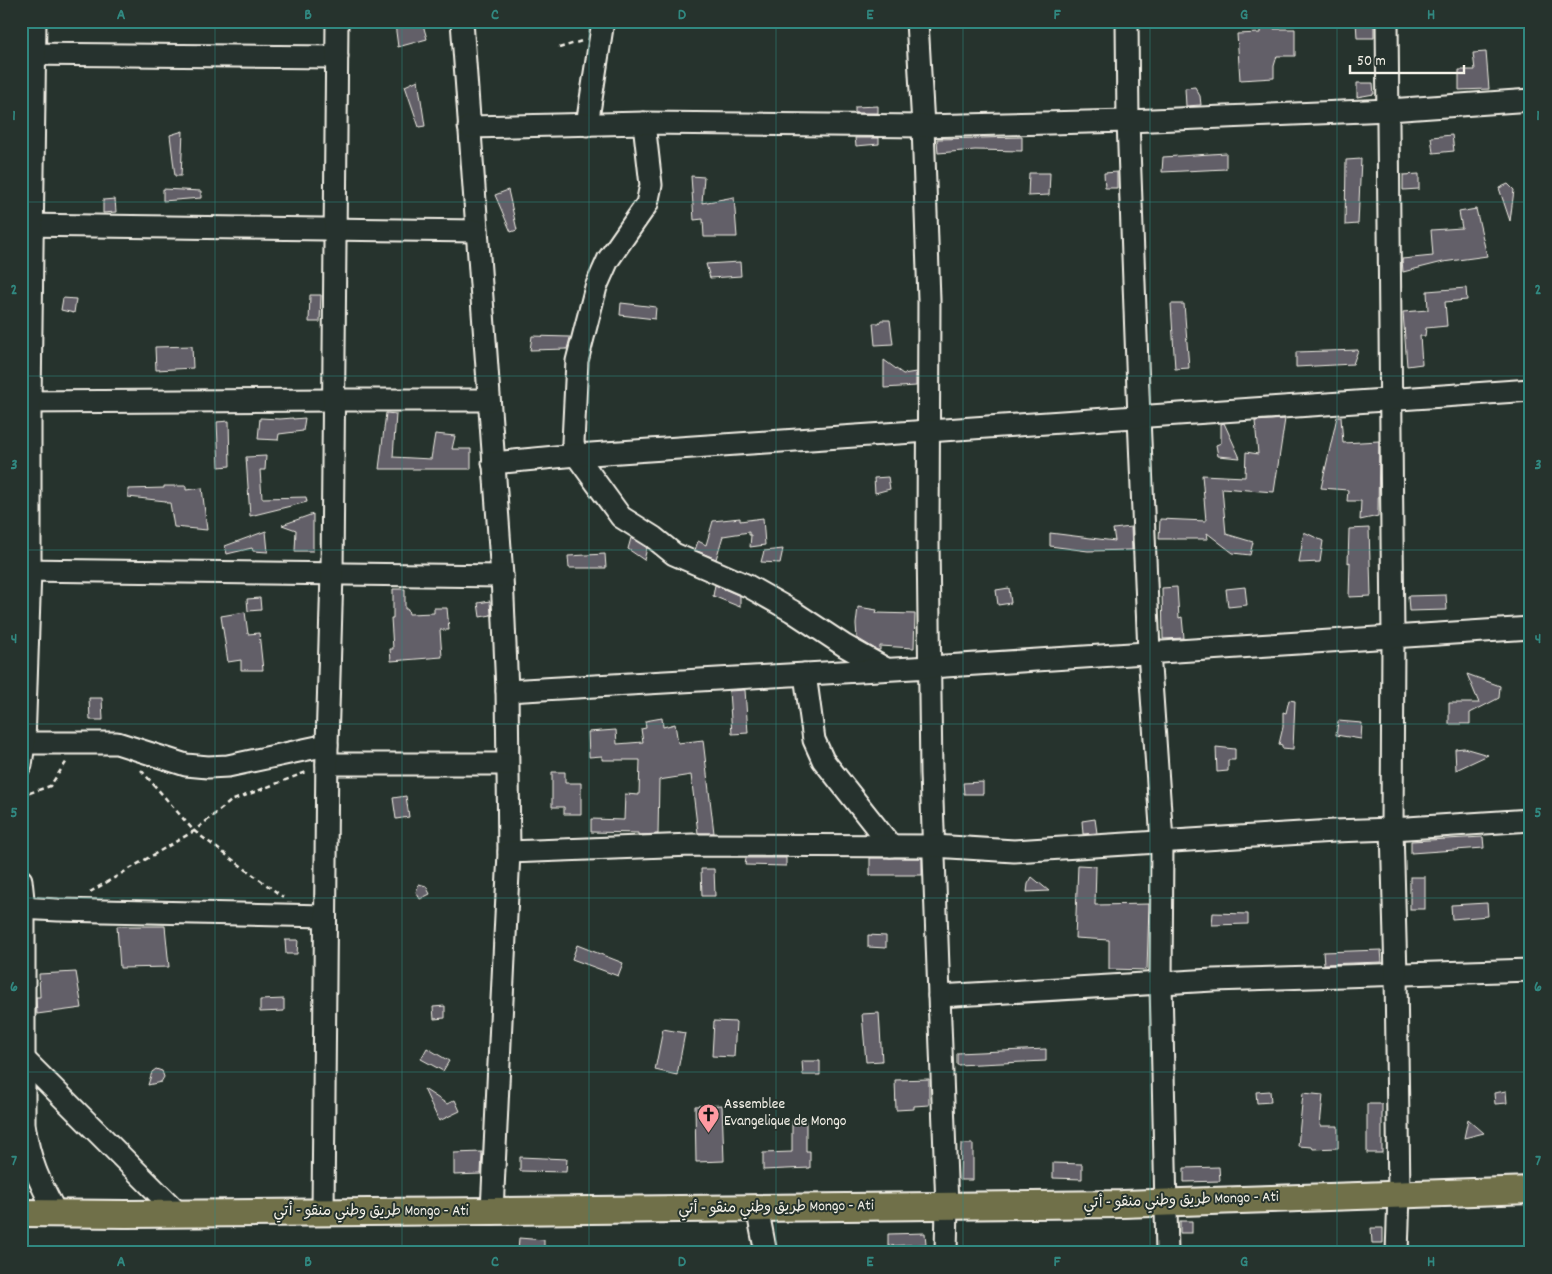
<svg xmlns="http://www.w3.org/2000/svg" width="1552" height="1274" viewBox="0 0 1552 1274" font-family="Dekko,'Playpen Sans Arabic',sans-serif">
<rect width="100%" height="100%" fill="#26332d"/>
<filter id="ink" filterUnits="userSpaceOnUse"><feTurbulence type="fractalNoise" baseFrequency=".02" numOctaves="2"/><feDisplacementMap in="SourceGraphic" scale="10" xChannelSelector="R" yChannelSelector="G"/><feConvolveMatrix kernelMatrix="1 2 1 2 8 2 1 2 1" color-interpolation-filters="sRGB"/></filter>
<g filter="url(#ink)">
<!-- building -->
<g fill="#625e68" stroke="#f4f1e8">
<polygon points="404,21 422,21 427,39 398,47 395,24"/>
<polygon points="1356,21 1374,21 1374,38 1357,38"/>
<polygon points="1273,25 1274,29 1295,29 1295,56 1277,56 1274,66 1274,78 1240,80 1237,34 1260,33 1260,29"/>
<polygon points="1486,52 1489,89 1459,90 1459,70 1475,70 1473,53"/>
<polygon points="418,80 425,126 419,127 405,86"/>
<polygon points="1357,83 1373,83 1374,94 1357,97"/>
<polygon points="1195,87 1200,96 1201,105 1186,106 1185,88"/>
<polygon points="878,106 878,113 855,113 855,107"/>
<polygon points="183,131 181,176 175,176 170,135"/>
<polygon points="1452,135 1454,151 1433,153 1431,137"/>
<polygon points="1022,137 1022,151 975,150 938,153 937,139"/>
<polygon points="855,138 879,138 879,144 856,146"/>
<polygon points="1226,153 1226,169 1162,172 1163,157"/>
<polygon points="1361,159 1358,224 1345,225 1346,160"/>
<polygon points="1117,172 1117,188 1105,188 1104,173"/>
<polygon points="1029,173 1050,173 1049,195 1028,196"/>
<polygon points="1419,174 1419,189 1403,190 1403,175"/>
<polygon points="691,176 704,177 702,203 734,197 737,237 704,237 703,219 694,220"/>
<polygon points="1508,184 1514,190 1510,221 1499,188"/>
<polygon points="163,189 201,191 201,198 163,201"/>
<polygon points="508,190 517,230 511,232 495,195"/>
<polygon points="115,199 116,212 103,213 103,200"/>
<polygon points="1476,209 1487,256 1443,262 1403,272 1402,259 1433,256 1431,230 1462,228 1459,212"/>
<polygon points="740,262 741,276 710,278 706,264"/>
<polygon points="1466,288 1467,300 1445,302 1447,326 1426,328 1425,336 1420,336 1422,364 1407,366 1403,312 1428,310 1427,291"/>
<polygon points="310,295 321,295 320,322 309,322"/>
<polygon points="63,298 76,299 74,313 61,310"/>
<polygon points="621,303 656,307 655,319 620,315"/>
<polygon points="1171,304 1184,304 1189,368 1175,369"/>
<polygon points="881,320 890,320 893,344 875,345 873,323 879,323"/>
<polygon points="532,336 570,337 570,338 567,349 530,350"/>
<polygon points="192,346 193,368 156,370 155,347"/>
<polygon points="1358,350 1353,364 1296,367 1296,352"/>
<polygon points="884,360 903,374 916,372 916,386 884,388"/>
<polygon points="386,413 396,414 393,457 431,459 435,434 455,436 452,449 471,449 471,469 379,469"/>
<polygon points="1337,417 1341,417 1343,443 1379,441 1378,516 1360,520 1361,501 1347,501 1348,490 1321,488"/>
<polygon points="260,418 280,419 293,418 293,419 305,418 303,431 279,434 278,440 258,439"/>
<polygon points="1285,419 1274,492 1222,488 1226,534 1253,542 1250,555 1233,553 1207,533 1208,539 1159,539 1160,519 1206,521 1202,475 1245,477 1246,452 1258,454 1255,421"/>
<polygon points="229,421 230,466 219,467 217,422"/>
<polygon points="1224,423 1240,458 1218,456 1216,445 1221,443 1221,424"/>
<polygon points="266,456 265,470 260,470 262,498 306,497 307,502 250,516 246,457"/>
<polygon points="888,477 890,489 875,493 874,478"/>
<polygon points="164,486 186,486 186,490 202,488 207,530 174,527 170,503 166,503 166,501 128,497 128,489 164,488"/>
<polygon points="313,514 313,551 295,551 296,530 282,525"/>
<polygon points="740,518 740,521 763,518 765,545 750,547 751,535 749,535 749,532 723,536 716,559 695,550 698,541 706,545 713,521"/>
<polygon points="1131,527 1132,550 1088,551 1050,546 1050,533 1115,541 1113,529"/>
<polygon points="1369,528 1371,596 1349,597 1350,562 1348,563 1349,529"/>
<polygon points="266,531 268,552 253,551 252,548 227,554 225,546"/>
<polygon points="1304,532 1323,541 1320,562 1299,563"/>
<polygon points="631,538 647,548 644,560 628,549"/>
<polygon points="783,549 780,563 761,562 764,551"/>
<polygon points="605,554 606,568 569,568 568,556"/>
<polygon points="715,585 740,596 740,607 713,596"/>
<polygon points="1177,587 1179,618 1182,617 1184,638 1163,639 1162,588"/>
<polygon points="1245,587 1247,605 1228,607 1226,589"/>
<polygon points="1009,588 1011,603 998,605 996,590"/>
<polygon points="393,589 405,589 405,609 408,609 409,614 434,613 434,608 447,608 449,630 440,630 442,657 391,661 390,649 393,649 391,618 393,618"/>
<polygon points="1446,595 1447,610 1409,611 1408,596"/>
<polygon points="260,598 261,610 248,611 247,599"/>
<polygon points="490,601 491,615 480,617 478,603"/>
<polygon points="858,607 877,610 876,613 915,614 914,648 880,646 880,650 877,650 857,638 856,624"/>
<polygon points="245,612 248,634 259,633 263,670 241,670 241,660 228,662 221,616"/>
<polygon points="1467,674 1500,686 1499,698 1470,713 1470,724 1449,724 1449,703 1479,703"/>
<polygon points="745,690 748,733 732,734 729,691"/>
<polygon points="89,698 102,698 103,720 90,720"/>
<polygon points="1289,700 1295,701 1293,749 1282,748 1282,745 1279,744 1283,727 1283,712 1286,713"/>
<polygon points="662,718 663,727 675,724 678,743 703,740 714,833 698,833 691,775 659,780 658,834 638,835 638,833 591,832 591,819 624,820 625,794 639,795 640,760 602,760 602,756 589,757 588,732 616,730 617,744 643,742 641,729 646,728 645,721"/>
<polygon points="1338,721 1362,723 1361,739 1336,735"/>
<polygon points="1216,747 1235,749 1235,760 1228,760 1228,771 1217,772"/>
<polygon points="1464,748 1488,755 1456,770 1455,749"/>
<polygon points="552,772 565,772 565,783 581,783 581,814 564,814 564,807 552,807"/>
<polygon points="983,782 983,794 964,794 963,783"/>
<polygon points="406,796 409,817 396,819 393,798"/>
<polygon points="1095,819 1097,833 1083,834 1082,821"/>
<polygon points="1483,837 1484,848 1411,853 1411,841"/>
<polygon points="746,858 786,858 786,866 745,865"/>
<rect x="870" y="858" width="52" height="17"/>
<polygon points="1078,865 1096,866 1095,905 1149,904 1147,970 1109,969 1109,940 1075,938"/>
<polygon points="701,869 714,869 715,896 702,896"/>
<polygon points="1032,877 1049,891 1027,892 1028,884"/>
<rect x="1410" y="877" width="15" height="32"/>
<polygon points="419,884 426,886 430,894 420,899 416,892"/>
<polygon points="1487,903 1488,916 1452,919 1451,905"/>
<polygon points="1213,913 1248,914 1248,924 1212,925"/>
<polygon points="117,926 165,926 169,967 120,968"/>
<polygon points="868,935 886,936 886,948 868,947"/>
<polygon points="285,940 298,940 297,954 286,954"/>
<polygon points="577,945 623,963 618,976 572,959"/>
<polygon points="1381,950 1382,962 1324,964 1323,952"/>
<polygon points="76,972 82,1008 37,1014 36,997 40,997 39,974"/>
<polygon points="284,999 284,1011 260,1012 260,1000"/>
<polygon points="445,1006 445,1018 434,1019 433,1007"/>
<polygon points="879,1013 882,1061 866,1062 862,1014"/>
<polygon points="714,1021 736,1022 734,1057 712,1056"/>
<polygon points="663,1029 685,1033 677,1075 655,1070"/>
<polygon points="427,1048 449,1061 443,1071 421,1059"/>
<polygon points="1046,1049 1046,1061 957,1065 957,1053"/>
<polygon points="802,1061 820,1061 820,1075 803,1075"/>
<polygon points="156,1069 162,1071 164,1077 161,1082 148,1085 152,1072"/>
<polygon points="929,1079 929,1105 914,1106 914,1109 896,1110 895,1080"/>
<polygon points="424,1089 447,1104 455,1100 460,1111 439,1121"/>
<polygon points="1270,1091 1271,1102 1257,1103 1256,1092"/>
<polygon points="1506,1091 1507,1103 1495,1104 1494,1093"/>
<polygon points="1303,1093 1323,1095 1320,1126 1338,1126 1338,1148 1313,1149 1312,1147 1298,1146"/>
<rect x="1367" y="1104" width="15" height="49"/>
<polygon points="722,1105 724,1161 696,1162 695,1106"/>
<polygon points="1468,1119 1484,1133 1464,1138"/>
<polygon points="792,1121 806,1121 806,1151 810,1151 810,1168 763,1170 763,1153 792,1152"/>
<polygon points="961,1144 973,1144 973,1180 960,1180"/>
<polygon points="482,1152 481,1174 454,1175 454,1153"/>
<polygon points="520,1157 567,1159 566,1172 520,1171"/>
<polygon points="1053,1163 1082,1164 1082,1179 1053,1178"/>
<polygon points="1219,1167 1220,1181 1184,1182 1184,1168"/>
<rect x="1180" y="1221" width="12" height="12"/>
<polygon points="1371,1228 1383,1228 1383,1243 1372,1243"/>
<polygon points="925,1233 926,1244 888,1246 888,1234"/>
<polygon points="519,1238 544,1240 544,1253 518,1252"/>
</g>
<g fill="none" stroke-linecap="round" stroke-linejoin="round">
<defs>
<g id="minor">
<polyline points="462,21 502,576 507,691 509,852 492,1211"/>
<polyline points="917,21 923,126 929,300 928,542 931,773 939,996 1213,980 1531,970"/>
<polyline points="1127,21 1128,121 1139,417 1149,652 1162,841 1161,983 1167,1253"/>
<polyline points="1387,21 1393,637 1392,829 1396,975 1399,1194 1397,1253"/>
<polyline points="22,54 337,57"/>
<polyline points="644,123 651,185 647,204 608,260 596,287 577,361 573,442 576,455 621,517 653,537 674,554 748,586 792,611 845,646 886,669"/>
<polyline points="587,125 603,21"/>
<polyline points="469,127 644,123 923,126 1128,121 1389,110 1531,100"/>
<polyline points="21,225 477,231"/>
<polyline points="21,402 334,400 489,400"/>
<polyline points="493,463 576,455 1531,390"/>
<polyline points="21,570 502,576"/>
<polyline points="805,674 814,740 823,760 891,846"/>
<polyline points="507,691 930,667 1531,628"/>
<polyline points="21,743 117,743 186,765 208,767 228,766 327,745"/>
<polyline points="327,764 507,764"/>
<polyline points="21,765 24,743 30,570 30,402 35,21"/>
<polyline points="509,852 692,845 934,846 1014,851 1334,831 1392,829 1531,820"/>
<path d="M21 880 24 908V1124C29 1161 39 1181 56 1213"/>
<polyline points="21,908 58,910 325,916"/>
<polyline points="939,996 947,1206 946,1253"/>
<polyline points="23,1058 178,1213"/>
<polyline points="757,1208 766,1253"/>
<polyline points="323,1213 327,745 332,573 337,21"/>
</g>
<polyline id="major" points="21,1213 126,1214 492,1211 1122,1204 1531,1190"/>
</defs>
<!-- minor casing -->
<use href="#minor" stroke="#f4f1e8" stroke-width="25"/>
<!-- major casing -->
<use href="#major" stroke="#f4f1e8" stroke-width="30"/>
<!-- path -->
<g stroke="#f4f1e8" stroke-width="2.5" stroke-dasharray="5 4" stroke-linecap="butt">
<polyline points="574,21 586,23"/>
<polyline points="559,48 582,41"/>
<polyline points="141,770 194,831 283,897"/>
<polyline points="21,796 50,786 67,761"/>
<polyline points="90,892 194,831 231,801 309,771"/>
</g>
<!-- minor -->
<use href="#minor" stroke="#26332d" stroke-width="21"/>
<!-- major -->
<use href="#major" stroke="#70704a" stroke-width="26"/>
</g>
</g>
<!-- grid -->
<path fill="none" stroke="#318880" stroke-width="1" stroke-opacity="0.55" d="M215 21V1253M402 21V1253M589 21V1253M776 21V1253M963 21V1253M1150 21V1253M1337 21V1253M21 202H1531M21 376H1531M21 550H1531M21 724H1531M21 898H1531M21 1072H1531"/>
<!-- icons -->
<defs>
<symbol id="church-pin" viewBox="-11 -11 22 30"><path d="M0 17L-7.5 6A9.5 9.5 0 1 1 7.5 6Z" fill="#ff9aa2" stroke="#26332d"/><path d="M-1.2-6h2.4v3.5h3.3v2.4h-3.3V6h-2.4V-.1h-3.3v-2.4h3.3Z" fill="#111"/></symbol>
</defs>
<g fill-rule="evenodd">
<use href="#church-pin" x="696" y="1102" width="25" height="34"/>
</g>
<g text-anchor="middle" dominant-baseline="central" stroke-width="4" stroke-linejoin="round" paint-order="stroke">
<!-- poi labels -->
<g font-size="15" fill="#f4f1e8" stroke="#26332d" text-anchor="start">
<text x="724" y="1105">Assemblee<tspan x="724" dy="17">Evangelique de Mongo</tspan></text>
</g>
<!-- street labels -->
<g font-size="15" fill="#f4f1e8" stroke="#26332d">
<text transform="translate(1181 1201) rotate(-2)">طريق وطني منقو - أتي Mongo - Ati</text>
<text transform="translate(776 1208) rotate(-1)">طريق وطني منقو - أتي Mongo - Ati</text>
<text x="371" y="1212">طريق وطني منقو - أتي Mongo - Ati</text>
</g>
</g>
<!-- margin -->
<rect width="1552" height="1274" fill="none" stroke="#26332d" stroke-width="55"/>
<!-- scale -->
<path d="M1350 65v8h114v-8" fill="none" stroke="#f4f1e8" stroke-width="2.5"/>
<text x="1357" y="65" font-size="15" fill="#f4f1e8" stroke="#26332d" stroke-width="4" paint-order="stroke">50 m</text>
<rect x="28" y="28" width="1496" height="1218" fill="none" stroke="#318880" stroke-width="2"/>
<g font-size="16" text-anchor="middle" font-weight="bold" fill="#318880">
<text x="121" y="19">A</text>
<text x="308" y="19">B</text>
<text x="495" y="19">C</text>
<text x="682" y="19">D</text>
<text x="870" y="19">E</text>
<text x="1057" y="19">F</text>
<text x="1244" y="19">G</text>
<text x="1431" y="19">H</text>
<text x="14" y="120">1</text>
<text x="1538" y="120">1</text>
<text x="14" y="294">2</text>
<text x="1538" y="294">2</text>
<text x="14" y="469">3</text>
<text x="1538" y="469">3</text>
<text x="14" y="643">4</text>
<text x="1538" y="643">4</text>
<text x="14" y="817">5</text>
<text x="1538" y="817">5</text>
<text x="14" y="991">6</text>
<text x="1538" y="991">6</text>
<text x="14" y="1165">7</text>
<text x="1538" y="1165">7</text>
<text x="121" y="1266">A</text>
<text x="308" y="1266">B</text>
<text x="495" y="1266">C</text>
<text x="682" y="1266">D</text>
<text x="870" y="1266">E</text>
<text x="1057" y="1266">F</text>
<text x="1244" y="1266">G</text>
<text x="1431" y="1266">H</text>
</g>
</svg>
